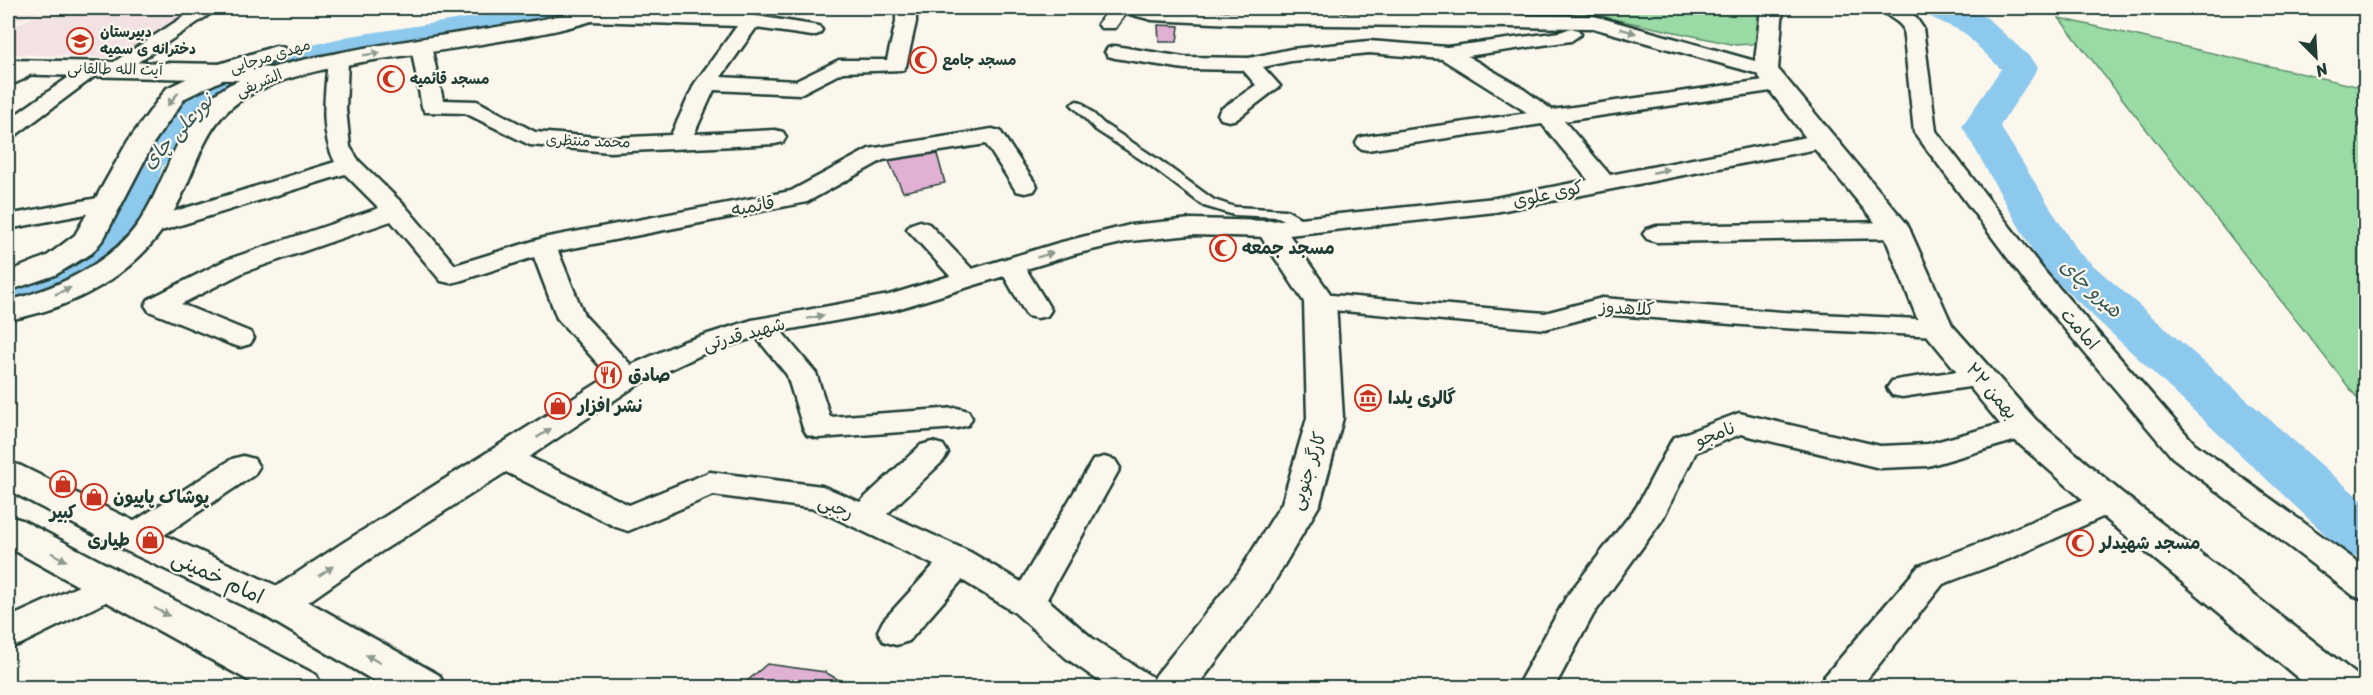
<svg xmlns="http://www.w3.org/2000/svg" width="2373" height="695" viewBox="0 0 2373 695" font-family="Sriracha,'Playpen Sans Arabic',sans-serif">
<rect width="100%" height="100%" fill="#fbf7ec"/>
<filter id="ink" filterUnits="userSpaceOnUse"><feTurbulence type="fractalNoise" baseFrequency=".0167" numOctaves="2"/><feDisplacementMap in="SourceGraphic" scale="12" xChannelSelector="R" yChannelSelector="G"/><feConvolveMatrix kernelMatrix="1 2 1 2 8 2 1 2 1" color-interpolation-filters="sRGB"/></filter>
<g filter="url(#ink)">
<!-- built -->
<g fill="#f3e2e4">
<polygon points="8,8 48,8 9,24"/>
<polygon points="54,8 204,8 126,58 8,54 8,28"/>
</g>
<!-- green -->
<g fill="#9adaa4" stroke="#5c8c6c" stroke-width="1.5">
<polygon points="1566,8 1766,8 1768,25 1766,37 1752,44 1736,45 1613,19 1550,11"/>
<polygon points="2059,18 2365,88 2365,408"/>
</g>
<g fill="none" stroke-linecap="round" stroke-linejoin="round">
<!-- river -->
<g fill="#8dc8ed" fill-rule="evenodd">
<polygon points="533,8 595,8 590,15 568,22 350,58 270,77 257,74 252,66 257,58 350,36"/>
<polygon points="1922,8 1964,8 1987,18 2033,60 2038,68 2000,126 2077,251 2366,504 2366,559 2345,553 2043,269 1962,126 2001,69 1963,32 1926,15"/>
<polygon points="224,70 237,73 242,81 162,167 148,221 141,230 80,284 25,305 8,309 8,279 48,264 106,216 122,164 128,155 211,73"/>
</g>
</g>
<!-- building -->
<g fill="#e0b1d2" stroke="#1f3d34" stroke-width="1.5">
<polygon points="1158,25 1179,26 1177,42 1159,42"/>
<polygon points="937,154 945,183 903,192 887,157"/>
<polygon points="767,664 825,672 853,688 739,688"/>
</g>
<g fill="none" stroke-linecap="round" stroke-linejoin="round">
<defs>
<polygon id="service" points="1077,101 1081,102 1104,124 1159,160 1214,200 1235,207 1286,210 1314,226 1307,230 1278,217 1234,215 1204,206 1151,166 1096,130 1071,104"/>
<g id="minor">
<polygon points="197,8 219,8 120,74 113,76 106,74 103,70 16,135 8,137 8,120 86,65 93,63 100,65 103,69"/>
<polygon points="896,8 916,8 916,22 906,66 903,70 843,72 800,94 714,90 694,134 775,130 783,132 786,137 783,142 775,144 610,152 530,145 465,113 425,112 422,107 411,46 414,42 428,42 431,46 443,100 477,101 535,132 610,138 671,135 695,83 737,26 590,21 583,19 580,15 583,11 590,9 751,15 819,26 822,30 819,34 812,36 756,28 721,77 796,81 839,60 887,60 896,22"/>
<polygon points="1110,8 1233,12 1594,16 1773,66 1776,70 1773,74 1766,76 1593,28 1233,24 1152,20 1126,13 1115,28 1101,28 1098,24"/>
<path d="M1880 8H1903L1912 12 1923 28 1936 131 2045 272 2194 443 2366 568V600L2354 596 2172 457 2027 284 1914 132 1903 28C1896 18 1884 16 1880 8Z"/>
<path d="M1571 28 1578 30 1581 34 1571 41 1467 56 1519 86 1552 110 1778 78 1786 79 1789 84 1786 89 1778 90 1564 121 1610 175 1822 134 1830 136 1833 141 1830 146 1822 148 1495 212 1271 237 1191 235 1130 241 1075 254 1026 269 1051 310 1047 316 1037 318 1027 316 1004 276 894 310 781 331 816 373 830 417 957 408 968 411 972 418 968 425 957 428 818 438 807 435 803 428 787 375 756 337 703 354 637 385 529 457 629 505 710 472 822 486 860 502 921 445 932 442 943 445 948 453 943 461 887 514 970 552 1021 582 1093 460 1104 457 1115 460 1120 468 1047 599 1092 638 1152 677 1158 688H1109L1066 658 1014 612 962 580 909 641 896 645 883 641 878 631 883 621 934 565 816 509 713 495 628 531 616 527 506 472 365 562 291 614 278 618 265 614 260 604 265 594 341 544 609 376 557 318 534 257 459 281 450 283 441 281 391 221 244 272 181 304 250 332 254 338 250 344 240 347 230 344 149 311 145 305 149 299 226 260 379 208 345 174 161 231 152 234 143 231 139 226 143 221 335 162C319 131 325 94 328 60L331 56 338 54 345 56 348 60 346 109 350 147 359 161 405 206 455 265 543 238 791 191 869 149 992 129 1000 131 1037 186 1034 191 1025 193 1016 191 986 144 883 160 807 202 558 251 584 315 631 365 683 342 752 320 889 295 950 276 907 229 911 224 920 221 929 224 972 269 1058 243 1130 225 1191 219 1271 221 1495 198 1588 180 1542 124 1367 150 1359 148 1356 143 1359 138 1367 136 1528 113 1442 59 1369 53 1291 61 1263 67 1280 86 1237 119 1229 121 1221 119 1218 114 1221 109 1256 85 1243 70 1184 69 1115 58 1108 56 1105 52 1108 48 1115 46 1184 57 1249 58 1291 49 1369 41 1447 47 1560 32Z"/>
<path d="M26 62 33 64 36 68C30 77 18 83 8 85V70Z"/>
<polygon points="108,196 117,198 120,203 117,208 8,229 8,215"/>
<polygon points="1897,222 1906,225 1910,230 1906,235 1897,238 1656,242 1647,239 1643,234 1647,229 1656,226"/>
<polygon points="1320,294 1545,313 1602,298 1782,312 1937,320 1947,322 1951,328 1947,334 1937,336 1782,328 1602,314 1545,329 1310,308 1306,302 1310,296"/>
<polygon points="1979,368 1989,370 1994,377 1989,384 1902,397 1892,395 1887,388 1892,381 1902,379"/>
<polygon points="1739,413 1880,446 1928,444 2023,418 2034,421 2038,428 2034,435 1928,466 1880,468 1741,434 1696,452 1662,520 1593,615 1554,688 1516,688 1567,596 1637,506 1673,438"/>
<polygon points="243,456 254,459 259,467 254,475 146,547 134,550 122,547 117,538 122,529 232,459"/>
<polygon points="2108,489 2120,493 2124,501 2120,509 2012,558 1943,584 1860,688 1818,688 1824,677 1919,566 1988,540"/>
<polygon points="110,572 122,576 128,585 122,594 21,644 8,648 8,618"/>
</g>
<polygon id="tertiary" points="8,60 222,64 283,69 286,74 283,79 274,81 8,74"/>
<g id="secondary">
<path d="M587 8H617C600 32 402 55 362 62 330 68 296 74 266 87 201 113 203 160 173 213 139 274 74 308 8 320V301C54 289 109 265 138 224 170 178 176 115 229 85 259 69 295 61 328 55 380 44 433 37 485 29 519 23 554 19 587 8Z"/>
<polygon points="276,46 284,48 288,53 284,58 231,76 185,98 154,142 104,238 92,253 55,275 8,291 8,272 47,256 75,235 128,141 167,88 213,66"/>
<polygon points="1271,220 1281,223 1336,302 1343,418 1320,504 1267,594 1196,688 1149,688 1156,675 1239,572 1282,503 1307,418 1304,302 1256,229 1261,223"/>
</g>
<g id="primary">
<polygon points="1761,8 1783,8 1778,69 1907,224 1952,325 2036,420 2121,492 2357,675 2364,688 2310,688 2095,510 2010,436 1921,328 1883,232 1813,147 1754,70"/>
<polygon points="8,462 21,466 148,528 293,593 439,675 446,688 386,688 263,615 120,548 8,490"/>
<polygon points="8,516 22,520 316,675 323,688 262,688 8,547"/>
</g>
</defs>
<!-- service casing -->
<use href="#service" stroke="#1f3d34" stroke-width="5"/>
<!-- minor casing -->
<use href="#minor" stroke="#1f3d34" stroke-width="5"/>
<!-- tertiary casing -->
<use href="#tertiary" stroke="#1f3d34" stroke-width="5"/>
<!-- secondary casing -->
<use href="#secondary" stroke="#1f3d34" stroke-width="5"/>
<!-- primary casing -->
<use href="#primary" stroke="#1f3d34" stroke-width="5"/>
<!-- service -->
<use href="#service" fill="#fbf7ec" fill-rule="evenodd"/>
<!-- minor -->
<use href="#minor" fill="#fbf7ec" fill-rule="evenodd"/>
<!-- tertiary -->
<use href="#tertiary" fill="#fbf7ec" fill-rule="evenodd"/>
<!-- secondary -->
<use href="#secondary" fill="#fbf7ec" fill-rule="evenodd"/>
<!-- primary -->
<use href="#primary" fill="#fbf7ec" fill-rule="evenodd"/>
</g>
<!-- one-way arrows -->
<defs><path id="oneway-solid" d="M-6-.8H1V-3.2L6.5 0L1 3.2V.8H-6Z" transform="scale(1.5)"/></defs>
<g fill="#8d9a90">
<use href="#oneway-solid" transform="translate(1628 31) rotate(16)"/>
<use href="#oneway-solid" transform="translate(372 54) rotate(-9)"/>
<use href="#oneway-solid" transform="translate(173 99) rotate(130)"/>
<use href="#oneway-solid" transform="translate(1661 171) rotate(-11)"/>
<use href="#oneway-solid" transform="translate(1045 255) rotate(-17)"/>
<use href="#oneway-solid" transform="translate(63 291) rotate(-24)"/>
<use href="#oneway-solid" transform="translate(816 317) rotate(-10)"/>
<use href="#oneway-solid" transform="translate(544 433) rotate(-33)"/>
<use href="#oneway-solid" transform="translate(59 557) rotate(28)"/>
<use href="#oneway-solid" transform="translate(326 571) rotate(-34)"/>
<use href="#oneway-solid" transform="translate(162 612) rotate(28)"/>
<use href="#oneway-solid" transform="translate(373 659) rotate(-150)"/>
</g>
</g>
<!-- icons -->
<defs>
<symbol id="school-ring" viewBox="-11 -11 22 22"><circle r="9.5" fill="#fbf7ec" stroke="#c8321e" stroke-width="1.5"/><path d="M0-5L7-2L0 1L-7-2ZM-4 1L0 2.5L4 1V4Q0 6-4 4Z" fill="#c8321e"/></symbol>
<symbol id="mosque-ring" viewBox="-11 -11 22 22"><circle r="9.5" fill="#fbf7ec" stroke="#c8321e" stroke-width="1.5"/><path d="M3.5-4.9A6 6 0 1 0 3.5 4.9A5 5 0 1 1 3.5-4.9Z" fill="#c8321e"/></symbol>
<symbol id="restaurant-ring" viewBox="-11 -11 22 22"><circle r="9.5" fill="#fbf7ec" stroke="#c8321e" stroke-width="1.5"/><path d="M-5-6h1v4h1v-4h1v4h1v-4h1v5L-1.5 .5V6h-2V.5L-5-1ZM5-6V6H3V1.5H1.5Q1.5-4 5-6Z" fill="#c8321e"/></symbol>
<symbol id="museum-ring" viewBox="-11 -11 22 22"><circle r="9.5" fill="#fbf7ec" stroke="#c8321e" stroke-width="1.5"/><path d="M0-6L6-3V-2H-6V-3ZM-5-1h2V3h-2ZM-1-1h2V3h-2ZM3-1h2V3H3ZM-6 4H6V6H-6Z" fill="#c8321e"/></symbol>
<symbol id="shop-ring" viewBox="-11 -11 22 22"><circle r="9.5" fill="#fbf7ec" stroke="#c8321e" stroke-width="1.5"/><path d="M-5-2.5h2.3a2.7 3.5 0 0 1 5.4 0H5L5.5 6h-11ZM-1.5-2.5h3a1.5 2.3 0 0 0-3 0Z" fill="#c8321e"/></symbol>
</defs>
<g fill-rule="evenodd">
<use href="#school-ring" x="65" y="26" width="30" height="30"/>
<use href="#mosque-ring" x="908" y="45" width="30" height="30"/>
<use href="#mosque-ring" x="376" y="64" width="30" height="30"/>
<use href="#mosque-ring" x="1208" y="233" width="30" height="30"/>
<use href="#restaurant-ring" x="593" y="360" width="30" height="30"/>
<use href="#museum-ring" x="1353" y="383" width="30" height="30"/>
<use href="#shop-ring" x="543" y="391" width="30" height="30"/>
<use href="#shop-ring" x="48" y="469" width="30" height="30"/>
<use href="#shop-ring" x="79" y="482" width="30" height="30"/>
<use href="#shop-ring" x="135" y="525" width="30" height="30"/>
<use href="#mosque-ring" x="2065" y="528" width="30" height="30"/>
</g>
<g text-anchor="middle" dominant-baseline="central" stroke-width="4.5" stroke-linejoin="round" paint-order="stroke">
<!-- far-poi labels -->
<g font-size="15" font-weight="bold" fill="#1f3d34" stroke="#fbf7ec" text-anchor="start">
<text x="100" y="32">دبیرستان<tspan x="100" dy="17">دخترانه ی سمیه</tspan></text>
<text x="942" y="60">مسجد جامع</text>
<text x="410" y="79">مسجد قائمیه</text>
</g>
<!-- far-street labels -->
<g font-size="15" fill="#1f3d34" stroke="#fbf7ec">
<text transform="translate(270 56) rotate(-17)">مهدی مرجایی</text>
<text transform="translate(115 69) rotate(1)">آیت الله طالقانی</text>
<text transform="translate(259 83) rotate(-23)">الشریفی</text>
<text transform="translate(588 141) rotate(2)">محمد منتظری</text>
</g>
<!-- street labels -->
<g font-size="18" fill="#1f3d34" stroke="#fbf7ec">
<text transform="translate(1548 194) rotate(-12)">کوی علوی</text>
<text transform="translate(753 206) rotate(-11)">قائمیه</text>
<text transform="translate(1627 308) rotate(3)">کلاهدوز</text>
<text transform="translate(2080 329) rotate(49)">امامت</text>
<text transform="translate(744 334) rotate(-15)">شهید قدرتی</text>
<text transform="translate(1992 391) rotate(49)">۲۲ بهمن</text>
<text transform="translate(1715 434) rotate(-21)">نامجو</text>
<text transform="translate(1308 471) rotate(-72)">کارگر جنوبی</text>
<text transform="translate(836 507) rotate(22)">رجبی</text>
</g>
<!-- poi labels -->
<g font-size="18" font-weight="bold" fill="#1f3d34" stroke="#fbf7ec" text-anchor="start">
<text x="1242" y="248">مسجد جمعه</text>
<text x="628" y="375">صادق</text>
<text x="1388" y="398">گالری یلدا</text>
<text x="578" y="406">نشر افزار</text>
<text x="113" y="497">پوشاک پاپیون</text>
<text x="63" y="512" text-anchor="middle">کبیر</text>
<text x="130" y="540" text-anchor="end">طیاری</text>
<text x="2100" y="543">مسجد شهیدلر</text>
</g>
<!-- water labels -->
<g font-size="20" font-style="italic" fill="#355959" stroke="#fbf7ec">
<text transform="translate(178 131) rotate(-47)">نورعلی چای</text>
<text transform="translate(2091 288) rotate(43)">هیرو چای</text>
</g>
<!-- near-street labels -->
<g font-size="21" fill="#1f3d34" stroke="#fbf7ec">
<text transform="translate(218 577) rotate(25)">امام خمینی</text>
</g>
</g>
<!-- margin -->
<rect width="2373" height="695" fill="none" stroke="#fbf7ec" stroke-width="30"/>
<rect x="15" y="15" width="2343" height="665" fill="none" stroke="#1f3d34" stroke-width="2" filter="url(#ink)"/>
<!-- north arrow -->
<g transform="translate(2316 57) rotate(156)" stroke="#fbf7ec" stroke-width="4.5" paint-order="stroke">
<path d="M0-4.5L10 22L0 15L-10 22Z" fill="#1f3d34"/>
<text y="-9" font-size="16" font-weight="bold" text-anchor="middle" fill="#1f3d34">N</text>
</g>
</svg>
